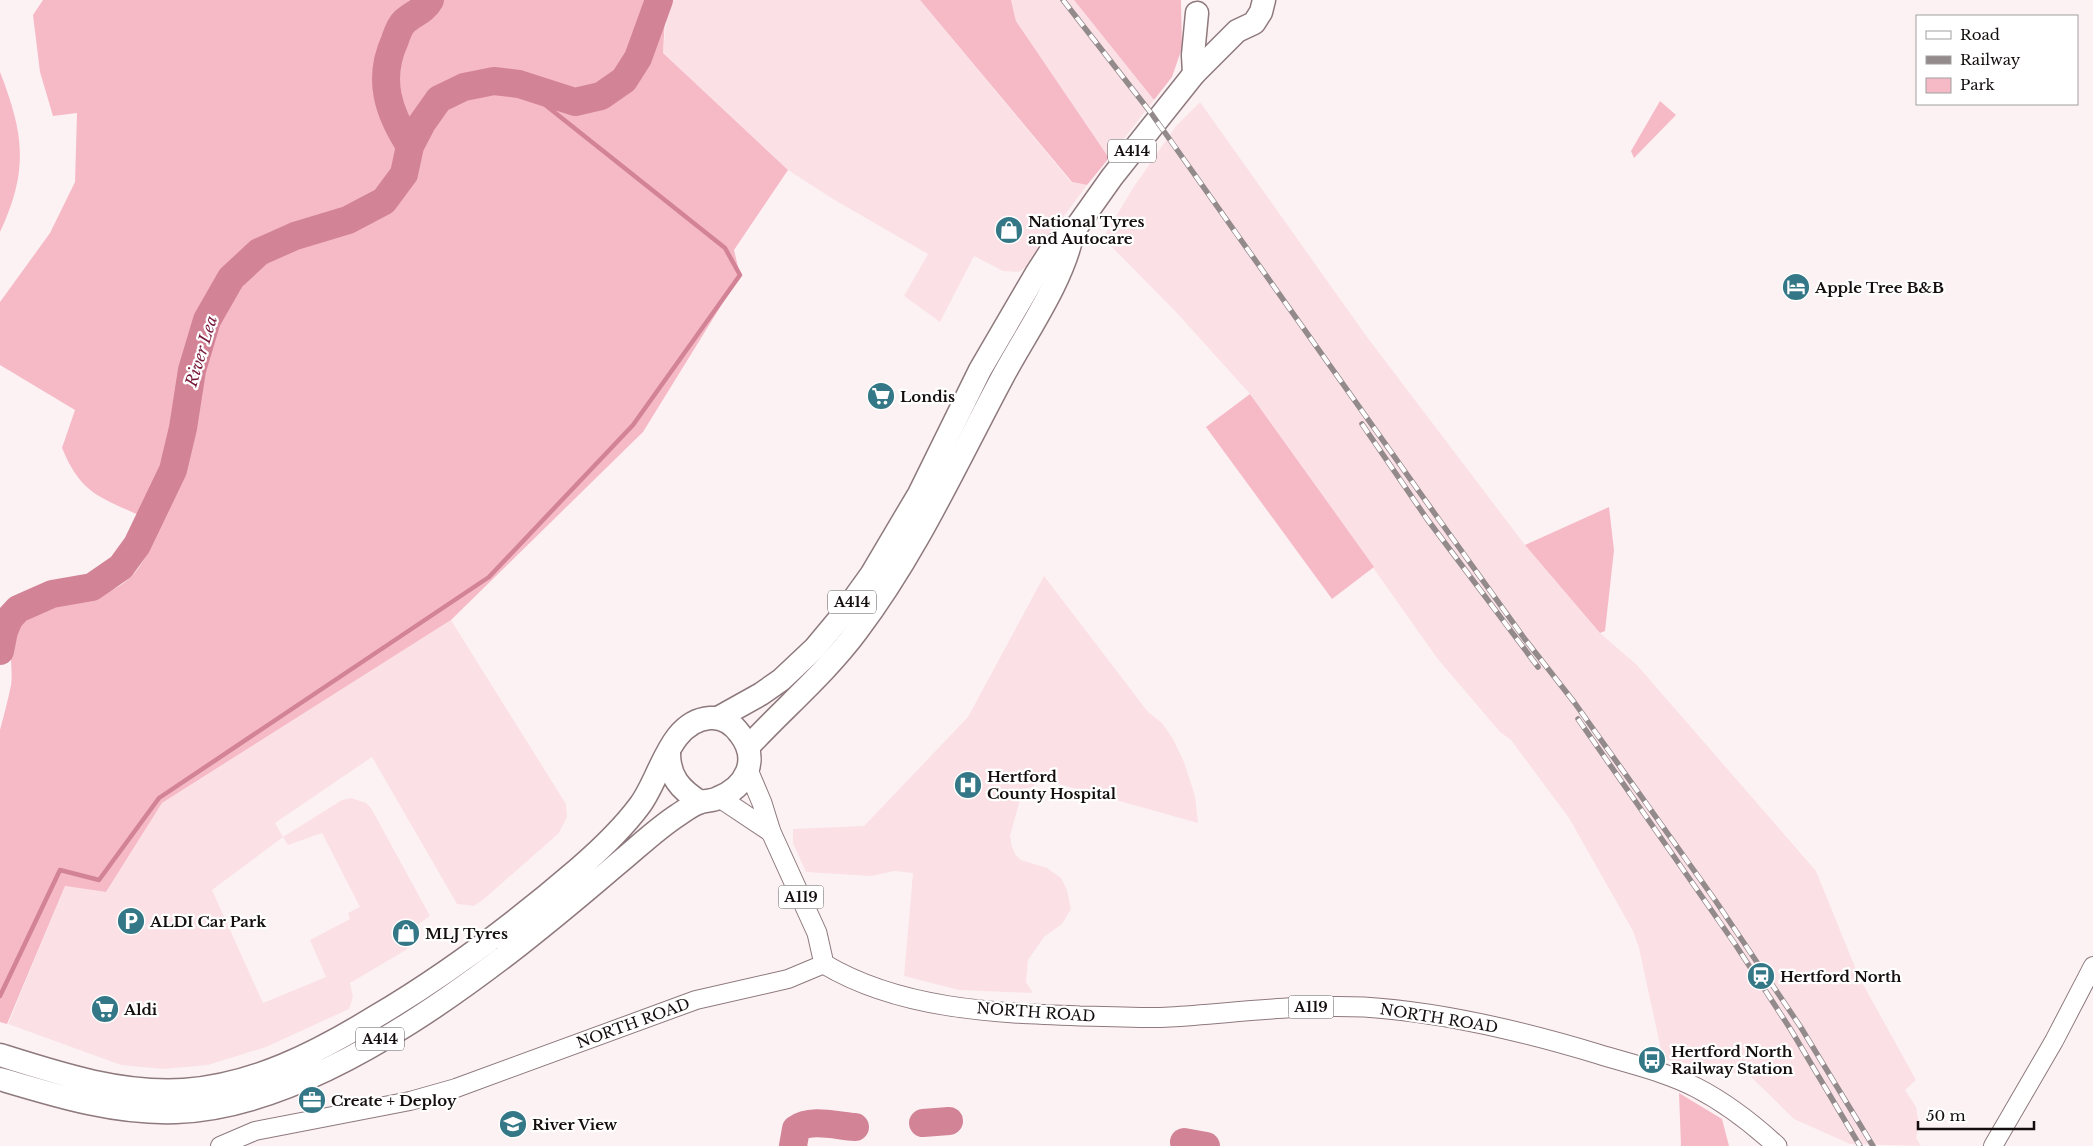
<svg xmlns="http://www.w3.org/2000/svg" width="2093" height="1146" viewBox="0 0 2093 1146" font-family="'Libre Baskerville',serif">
<rect width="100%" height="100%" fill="#fcf2f4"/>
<!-- built -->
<g fill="#fbe1e6" fill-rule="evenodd">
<polygon points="668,0 920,0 1071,182 1087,185 1029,264 1019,272 1003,271 974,256 940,322 904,296 928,254 833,199 788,170 663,53"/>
<polygon points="1011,0 1074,0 1154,100 1109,158 1016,21"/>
<polygon points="1200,102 1367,337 1525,545 1600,633 1637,665 1816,871 1859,977 1916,1080 1905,1090 1916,1107 1919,1124 1916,1138 1921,1146 1850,1144 1794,1119 1750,1076 1663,1059 1639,948 1633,931 1569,818 1511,740 1500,732 1437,658 1250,394 1176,312 1103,238 1133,188 1176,126"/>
<polygon points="1044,576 1148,712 1162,723 1173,739 1184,762 1195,796 1198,823 1037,778 1033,787 1023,789 1010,836 1012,847 1015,854 1021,860 1047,868 1061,878 1067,890 1071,909 1062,924 1044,937 1028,960 1026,982 1033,993 959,990 904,976 913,873 894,871 871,876 806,872 793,843 793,829 864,826 968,717"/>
<path d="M451 620 566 804 567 817 559 833 484 899 474 906 457 904 372 757 275 823 283 837 342 800 351 798 366 803 371 808 430 916 417 925 413 931 411 944 406 950 350 983 353 997 349 1009 266 1047 208 1065 163 1069 121 1065 8 1024 65 886 106 892 162 803ZM322 833 360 907 348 913 350 919 310 940 326 977 263 1003 212 890 283 837 288 845Z"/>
</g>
<!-- green -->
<g fill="#f6bac7">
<path d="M43 0H666L663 53 788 170 734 250 740 275 643 432 451 620 162 803 106 892 65 886 7 1024 0 1022V730C4 715 8 700 11 685 14 666 5 642 18 625 47 585 107 614 139 567 153 547 152 540 145 518 101 497 82 496 62 448L75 410 0 365V302L50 233 75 182 77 113 53 116 40 72 33 15Z"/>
<polygon points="920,0 1011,0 1016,21 1109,158 1087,185 1072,182"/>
<polygon points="1074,0 1181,0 1182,48 1172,77 1154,100"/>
<path d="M0 72C24 134 29 170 0 232Z"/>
<polygon points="1660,101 1676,115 1634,158 1631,151"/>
<polygon points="1250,394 1374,567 1332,599 1206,427"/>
<polygon points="1609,507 1614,550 1605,631 1600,633 1525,545"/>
<polygon points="1679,1093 1722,1119 1729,1146 1681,1146"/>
</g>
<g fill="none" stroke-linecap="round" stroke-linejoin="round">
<!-- stream -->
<polyline stroke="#d38396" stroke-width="4.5" points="0,996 60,870 99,880 159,798 489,577 633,425 740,275 725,248 519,84"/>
<!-- river -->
<g stroke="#d38396" stroke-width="28">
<path d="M410 146C388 112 377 79 395 40 397 34 399 27 404 22 412 14 424 11 430 0"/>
<polyline points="0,651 4,631 9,619 18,609 52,594 92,587 121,567 137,545 173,470 183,428 192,370 207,320 231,278 259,252 295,236 348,220 384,201 404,174 410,146 422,123 439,99 464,87 494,81 519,84 575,102 601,96 624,80 638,58 659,0"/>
<polyline points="923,1123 949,1121"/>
<polyline points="1184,1142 1206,1146"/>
<path d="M793 1146 796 1129C811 1118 837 1126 855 1127"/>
</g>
<defs>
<g id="secondary">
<polyline points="220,1146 255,1131 410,1101 456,1088 696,1000 788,979 824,964"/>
<polyline points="1993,1146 2054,1041 2093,966"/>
</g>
<g id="primary">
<path d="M748 770 762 803 771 832 817 933 824 964C899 1009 994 1013 1080 1016 1110 1016 1140 1019 1170 1017 1234 1013 1299 1004 1364 1007 1443 1012 1522 1031 1598 1054 1630 1064 1667 1072 1697 1088 1726 1103 1753 1124 1777 1146"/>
<polyline points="720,798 771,832"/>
</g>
<g id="highway">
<polyline points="1194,74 1193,55 1197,13"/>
<polyline points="718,718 761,694 781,680 815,648 840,618 871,575 919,494 980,370 1036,274 1054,246 1073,232 1112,177 1194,74 1237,31 1254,23 1261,12 1264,0"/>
<path d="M748 747C784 708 825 674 857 631 916 553 956 464 1002 378 1026 333 1063 282 1073 232"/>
<path d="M669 753C669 777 680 789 700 802"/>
<path d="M0 1055C60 1074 121 1094 184 1090 254 1085 316 1053 375 1017 448 974 514 924 578 869 600 850 623 828 640 805 661 777 669 721 710 718 723 717 733 724 740 734 760 760 746 787 718 798 713 801 707 800 701 802 693 804 684 811 678 815 655 830 636 849 615 866 504 961 326 1107 176 1112 115 1114 57 1096 0 1079"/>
</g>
</defs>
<!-- secondary casing -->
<use href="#secondary" stroke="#8e797d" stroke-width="20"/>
<!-- primary casing -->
<use href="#primary" stroke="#8e797d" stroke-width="21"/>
<!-- highway casing -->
<use href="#highway" stroke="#8e797d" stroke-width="25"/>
<!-- secondary -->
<use href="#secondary" stroke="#fff" stroke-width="18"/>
<!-- primary -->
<use href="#primary" stroke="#fff" stroke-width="19"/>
<!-- highway -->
<use href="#highway" stroke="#fff" stroke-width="22"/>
<defs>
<g id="rail">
<polyline points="1063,0 1151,113 1435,514 1524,638 1574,702 1715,900 1800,1026 1873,1146"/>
<polyline points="1362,424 1427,519 1538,667"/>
<polyline points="1578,719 1735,944 1791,1030 1860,1146"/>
</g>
</defs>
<!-- rail casing -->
<use href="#rail" stroke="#938a8c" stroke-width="5.5"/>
<!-- rail -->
<use href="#rail" stroke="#fff" stroke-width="4" stroke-dasharray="11" stroke-linecap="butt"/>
</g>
<!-- icons -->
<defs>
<symbol id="shop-disc" viewBox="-11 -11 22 22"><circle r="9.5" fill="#347887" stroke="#fff"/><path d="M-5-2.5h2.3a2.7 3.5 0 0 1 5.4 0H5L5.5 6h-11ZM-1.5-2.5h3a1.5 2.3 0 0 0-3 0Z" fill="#fff"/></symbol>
<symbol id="hotel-disc" viewBox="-11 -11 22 22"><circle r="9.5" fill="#347887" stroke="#fff"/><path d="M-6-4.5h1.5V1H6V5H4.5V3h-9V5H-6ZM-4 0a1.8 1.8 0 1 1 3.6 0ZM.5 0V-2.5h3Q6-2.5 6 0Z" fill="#fff"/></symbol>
<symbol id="supermarket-disc" viewBox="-11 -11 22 22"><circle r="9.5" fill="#347887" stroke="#fff"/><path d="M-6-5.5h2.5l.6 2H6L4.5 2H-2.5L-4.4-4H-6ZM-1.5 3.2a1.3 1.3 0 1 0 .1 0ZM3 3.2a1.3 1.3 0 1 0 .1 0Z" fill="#fff"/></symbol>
<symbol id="hospital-disc" viewBox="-11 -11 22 22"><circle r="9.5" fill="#347887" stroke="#fff"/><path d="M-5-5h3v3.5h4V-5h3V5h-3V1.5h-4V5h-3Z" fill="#fff"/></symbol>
<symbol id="parking-disc" viewBox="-11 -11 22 22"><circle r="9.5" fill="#347887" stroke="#fff"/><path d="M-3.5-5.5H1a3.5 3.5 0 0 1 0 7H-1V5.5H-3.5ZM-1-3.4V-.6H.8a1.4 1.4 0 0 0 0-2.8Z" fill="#fff"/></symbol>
<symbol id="station-disc" viewBox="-11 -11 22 22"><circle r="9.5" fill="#347887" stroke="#fff"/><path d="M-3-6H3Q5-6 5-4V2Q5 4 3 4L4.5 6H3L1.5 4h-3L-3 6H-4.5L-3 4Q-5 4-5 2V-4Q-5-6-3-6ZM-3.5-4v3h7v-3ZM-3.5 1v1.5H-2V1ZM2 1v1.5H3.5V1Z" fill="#fff"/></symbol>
<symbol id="bus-disc" viewBox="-11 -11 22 22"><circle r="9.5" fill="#347887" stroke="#fff"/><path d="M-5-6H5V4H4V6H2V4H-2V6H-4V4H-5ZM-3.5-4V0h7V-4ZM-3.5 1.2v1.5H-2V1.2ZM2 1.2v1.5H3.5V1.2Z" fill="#fff"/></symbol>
<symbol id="office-disc" viewBox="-11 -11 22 22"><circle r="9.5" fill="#347887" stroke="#fff"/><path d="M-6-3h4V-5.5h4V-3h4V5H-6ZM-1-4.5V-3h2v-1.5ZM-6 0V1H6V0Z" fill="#fff"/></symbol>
<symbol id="school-disc" viewBox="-11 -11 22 22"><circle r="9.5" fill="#347887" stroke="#fff"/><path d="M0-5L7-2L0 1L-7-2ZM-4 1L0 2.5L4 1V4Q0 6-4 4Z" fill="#fff"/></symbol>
</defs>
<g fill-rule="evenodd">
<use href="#shop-disc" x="993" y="214" width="32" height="32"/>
<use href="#hotel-disc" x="1780" y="271" width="32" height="32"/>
<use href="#supermarket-disc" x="865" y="380" width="32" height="32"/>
<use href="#hospital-disc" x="952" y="769" width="32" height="32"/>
<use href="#parking-disc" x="115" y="905" width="32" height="32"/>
<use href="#shop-disc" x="390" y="917" width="32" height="32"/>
<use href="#station-disc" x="1745" y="960" width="32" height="32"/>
<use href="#supermarket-disc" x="89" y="993" width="32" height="32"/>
<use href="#bus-disc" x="1636" y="1044" width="32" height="32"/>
<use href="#office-disc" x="296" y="1084" width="32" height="32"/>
<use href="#school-disc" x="497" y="1108" width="32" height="32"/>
</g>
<g text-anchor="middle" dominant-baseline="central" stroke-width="4.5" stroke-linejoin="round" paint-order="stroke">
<!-- shield labels -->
<g fill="#fff" stroke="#5b5657" stroke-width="1">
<rect x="1108" y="139.5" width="48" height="23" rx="4"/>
<rect x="828" y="590.5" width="48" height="23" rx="4"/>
<rect x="778.5" y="885.5" width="45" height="23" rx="4"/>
<rect x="1288.5" y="995.5" width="45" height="23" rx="4"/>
<rect x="356" y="1027.5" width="48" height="23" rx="4"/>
</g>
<g font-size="14" font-weight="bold" fill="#150e0f">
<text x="1132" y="151">A414</text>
<text x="852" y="602">A414</text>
<text x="801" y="897">A119</text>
<text x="1311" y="1007">A119</text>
<text x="380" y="1039">A414</text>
</g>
<!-- poi labels -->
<g font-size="15" font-weight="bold" fill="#150e0f" stroke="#fff" text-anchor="start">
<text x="1028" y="221">National Tyres<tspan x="1028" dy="17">and Autocare</tspan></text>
<text x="1815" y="287">Apple Tree B&amp;B</text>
<text x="900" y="396">Londis</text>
<text x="987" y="776">Hertford<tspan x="987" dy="17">County Hospital</tspan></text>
<text x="150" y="921">ALDI Car Park</text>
<text x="425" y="933">MLJ Tyres</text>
<text x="1780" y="976">Hertford North</text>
<text x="124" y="1009">Aldi</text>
<text x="1671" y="1051">Hertford North<tspan x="1671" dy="17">Railway Station</tspan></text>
<text x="331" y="1100">Create + Deploy</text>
<text x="532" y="1124">River View</text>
</g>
<!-- street labels -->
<g font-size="15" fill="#150e0f" stroke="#fff">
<text transform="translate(1036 1012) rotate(4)">NORTH ROAD</text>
<text transform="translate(1439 1018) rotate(9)">NORTH ROAD</text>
<text transform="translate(633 1023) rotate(-20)">NORTH ROAD</text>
</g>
<!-- water labels -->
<g font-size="16" font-style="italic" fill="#77183a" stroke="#fff">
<text transform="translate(201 351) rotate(-73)">River Lea</text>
</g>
</g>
<!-- legend -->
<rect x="1916" y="15" width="162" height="90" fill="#ffffff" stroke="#a19f9f"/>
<rect x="1926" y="31" width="25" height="8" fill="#ffffff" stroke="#a19f9f"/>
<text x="1960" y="40" font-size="15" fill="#150e0f">Road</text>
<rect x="1926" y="56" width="25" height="8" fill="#938a8c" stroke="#a19f9f"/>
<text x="1960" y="65" font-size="15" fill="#150e0f">Railway</text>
<rect x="1926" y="78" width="25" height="15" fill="#f6bac7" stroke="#a19f9f"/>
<text x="1960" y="90" font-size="15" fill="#150e0f">Park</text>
<!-- scale -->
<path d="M1918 1121v8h116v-8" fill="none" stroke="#150e0f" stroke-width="2.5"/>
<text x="1926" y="1121" font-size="15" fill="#150e0f" stroke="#ffffff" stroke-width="4" paint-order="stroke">50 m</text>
</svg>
